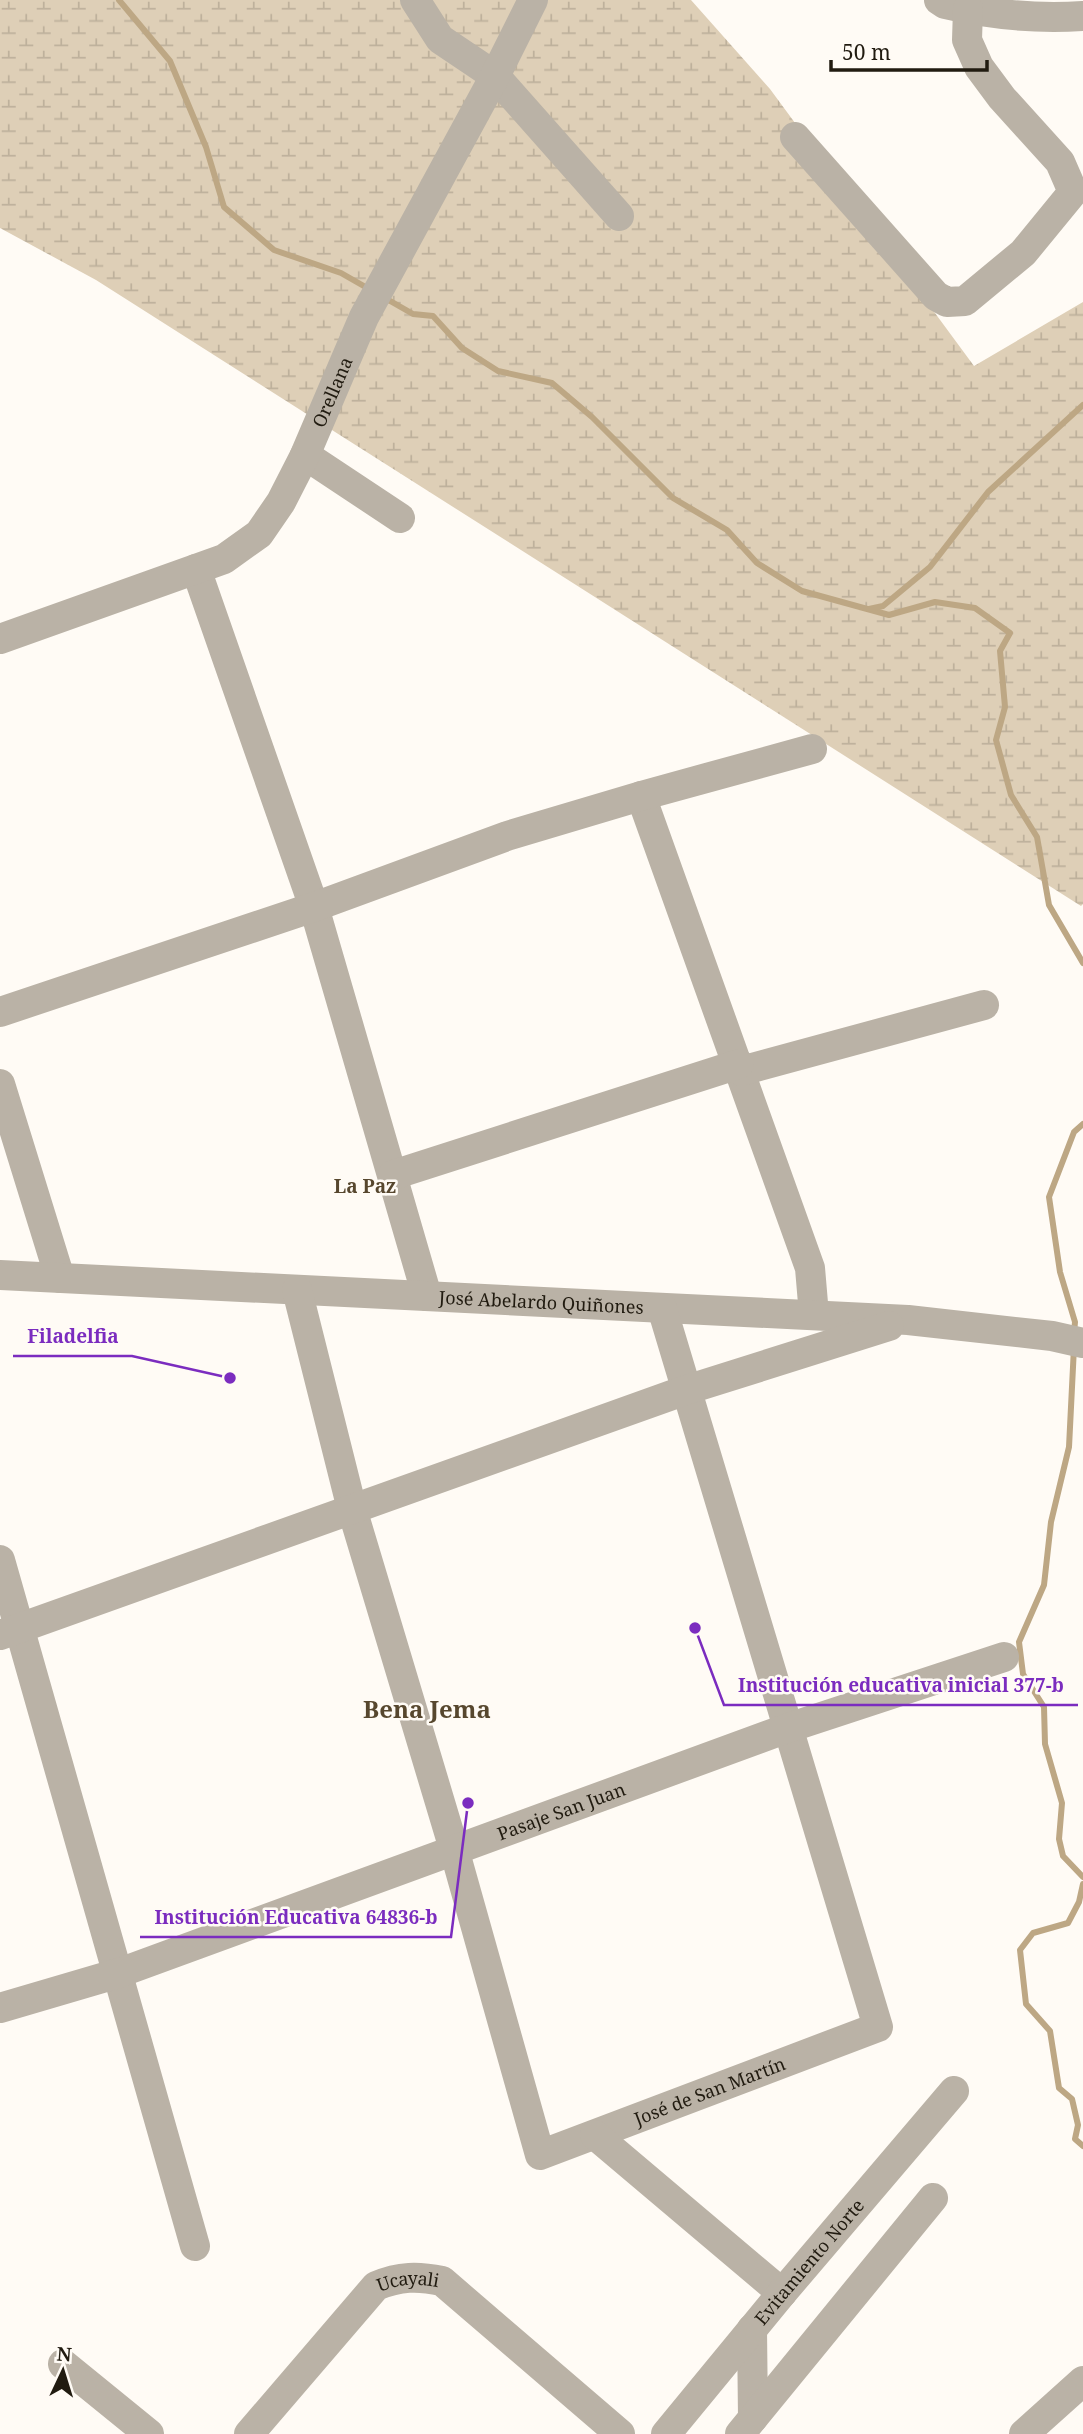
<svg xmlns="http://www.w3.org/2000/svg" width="1083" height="2434" viewBox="0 0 1083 2434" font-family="'Noto Serif',serif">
<defs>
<pattern id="wetland-marsh" width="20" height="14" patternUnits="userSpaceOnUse" patternTransform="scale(1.75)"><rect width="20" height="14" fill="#decfb7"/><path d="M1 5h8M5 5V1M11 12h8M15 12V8" fill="none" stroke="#beb19c"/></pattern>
</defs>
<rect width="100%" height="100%" fill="#fffbf5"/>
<!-- wetland -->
<polygon fill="url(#wetland-marsh)" points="0,0 691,0 770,89 974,366 1083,302 1083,904 1081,906 96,280 0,228"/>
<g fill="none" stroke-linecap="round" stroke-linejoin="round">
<!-- stream -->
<g stroke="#bda784" stroke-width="6">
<polyline points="119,0 170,61 206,147 224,207 274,250 341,273 369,289"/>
<polyline points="385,298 413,314 433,316 462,348 498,371 552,383 592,417 673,498 727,530 757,563 802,591 889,615 935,602 975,608 1010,633 1000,651 1005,707 996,740 1011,795 1037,837 1049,905 1083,963"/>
<polyline points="869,609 883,606 930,567 988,492 1083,405"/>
<polyline points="1074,1333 1075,1322 1060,1272 1049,1197 1074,1132 1083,1124"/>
<polyline points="1074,1347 1069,1447 1051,1522 1044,1585 1019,1642 1023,1674 1044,1707 1045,1744 1062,1803 1059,1839 1063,1856 1083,1877"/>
<polyline points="1083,1884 1079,1902 1068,1923 1033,1933 1020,1950 1026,2004 1050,2031 1059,2088 1072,2099 1078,2125 1075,2139 1083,2146"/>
</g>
<!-- minor -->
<g stroke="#bab2a6" stroke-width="30">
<polyline points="415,0 440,39 495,76 619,216"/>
<path d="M939 0 945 4C991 15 1036 19 1083 16"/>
<polyline points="795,137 936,296 947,302 965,301 1023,253 1073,192 1060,162 1002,98 979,67 967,40 968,9"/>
<polyline points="305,455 400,518"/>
<polyline points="196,569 314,907 427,1296"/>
<path id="s1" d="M0 639 224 559 259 534 281 502 305 455 364 317 495 76 533 0"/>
<polyline points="641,796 810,1268 814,1315"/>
<polyline points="0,1012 314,907 507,836 641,796 812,749"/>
<polyline points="741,1071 984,1005"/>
<polyline points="0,1084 60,1278"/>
<polyline points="393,1175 739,1064"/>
<path id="s2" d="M0 1275 908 1320 1052 1336 1083 1343"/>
<path id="s3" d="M297 1290 352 1509 454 1849 540 2155 878 2027 662 1308"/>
<polyline points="0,1560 195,2246"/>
<polyline points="0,1635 686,1390 889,1326"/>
<path id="s4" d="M0 2008 119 1973 788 1728 1004 1657"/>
<polyline points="595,2135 782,2293"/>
<polyline points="752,2329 753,2418"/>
<polyline points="63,2364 149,2434"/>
<path id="s5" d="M249 2434 376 2286C400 2276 418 2276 442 2281L620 2434"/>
<path id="s6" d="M666 2434 782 2293 954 2091"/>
<polyline points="740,2434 933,2198"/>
<polyline points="1024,2434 1083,2381"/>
</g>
</g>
<g text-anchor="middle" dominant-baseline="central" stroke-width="5" stroke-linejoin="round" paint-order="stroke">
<!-- street labels -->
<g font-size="18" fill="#211b10" stroke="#fffbf5">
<text stroke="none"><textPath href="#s1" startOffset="441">Orellana</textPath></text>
<text stroke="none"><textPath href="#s2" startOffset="542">José Abelardo Quiñones</textPath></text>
<text stroke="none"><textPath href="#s4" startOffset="595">Pasaje San Juan</textPath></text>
<text stroke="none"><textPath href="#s3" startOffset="1080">José de San Martín</textPath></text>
<text stroke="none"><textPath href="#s6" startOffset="224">Evitamiento Norte</textPath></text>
<text stroke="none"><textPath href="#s5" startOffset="228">Ucayali</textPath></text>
</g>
<!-- neighbourhood labels -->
<g font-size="19" font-weight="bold" fill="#57472e" stroke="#fffbf5">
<text x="365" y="1186">La Paz</text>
</g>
<!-- district labels -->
<g font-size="24" font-weight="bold" fill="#57472e" stroke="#fffbf5">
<text x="427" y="1708">Bena Jema</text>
</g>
</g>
<!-- callouts -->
<path fill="none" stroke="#7b2cbf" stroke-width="2.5" d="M230 1378L132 1356H13M695 1628L724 1705H1078M468 1803L451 1937H140"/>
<g fill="#7b2cbf" stroke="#fffbf5" stroke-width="2.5">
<circle cx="230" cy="1378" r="7"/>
<circle cx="695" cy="1628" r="7"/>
<circle cx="468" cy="1803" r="7"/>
</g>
<g font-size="19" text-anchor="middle" font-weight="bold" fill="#7b2cbf" stroke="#fffbf5" stroke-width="5" stroke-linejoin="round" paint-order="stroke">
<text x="73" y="1343">Filadelfia</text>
<text x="901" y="1692">Institución educativa inicial 377-b</text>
<text x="296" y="1924">Institución Educativa 64836-b</text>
</g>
<!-- north arrow -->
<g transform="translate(63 2371) rotate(4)" stroke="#fffbf5" stroke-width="5" paint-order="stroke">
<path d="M0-5L12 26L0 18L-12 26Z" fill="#211b10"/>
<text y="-10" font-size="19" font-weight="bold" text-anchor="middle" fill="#211b10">N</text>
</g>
<!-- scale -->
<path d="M831 60v10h156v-10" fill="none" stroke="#211b10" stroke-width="3.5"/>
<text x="842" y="60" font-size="21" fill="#211b10" stroke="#fffbf5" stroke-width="5" paint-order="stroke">50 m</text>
</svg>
